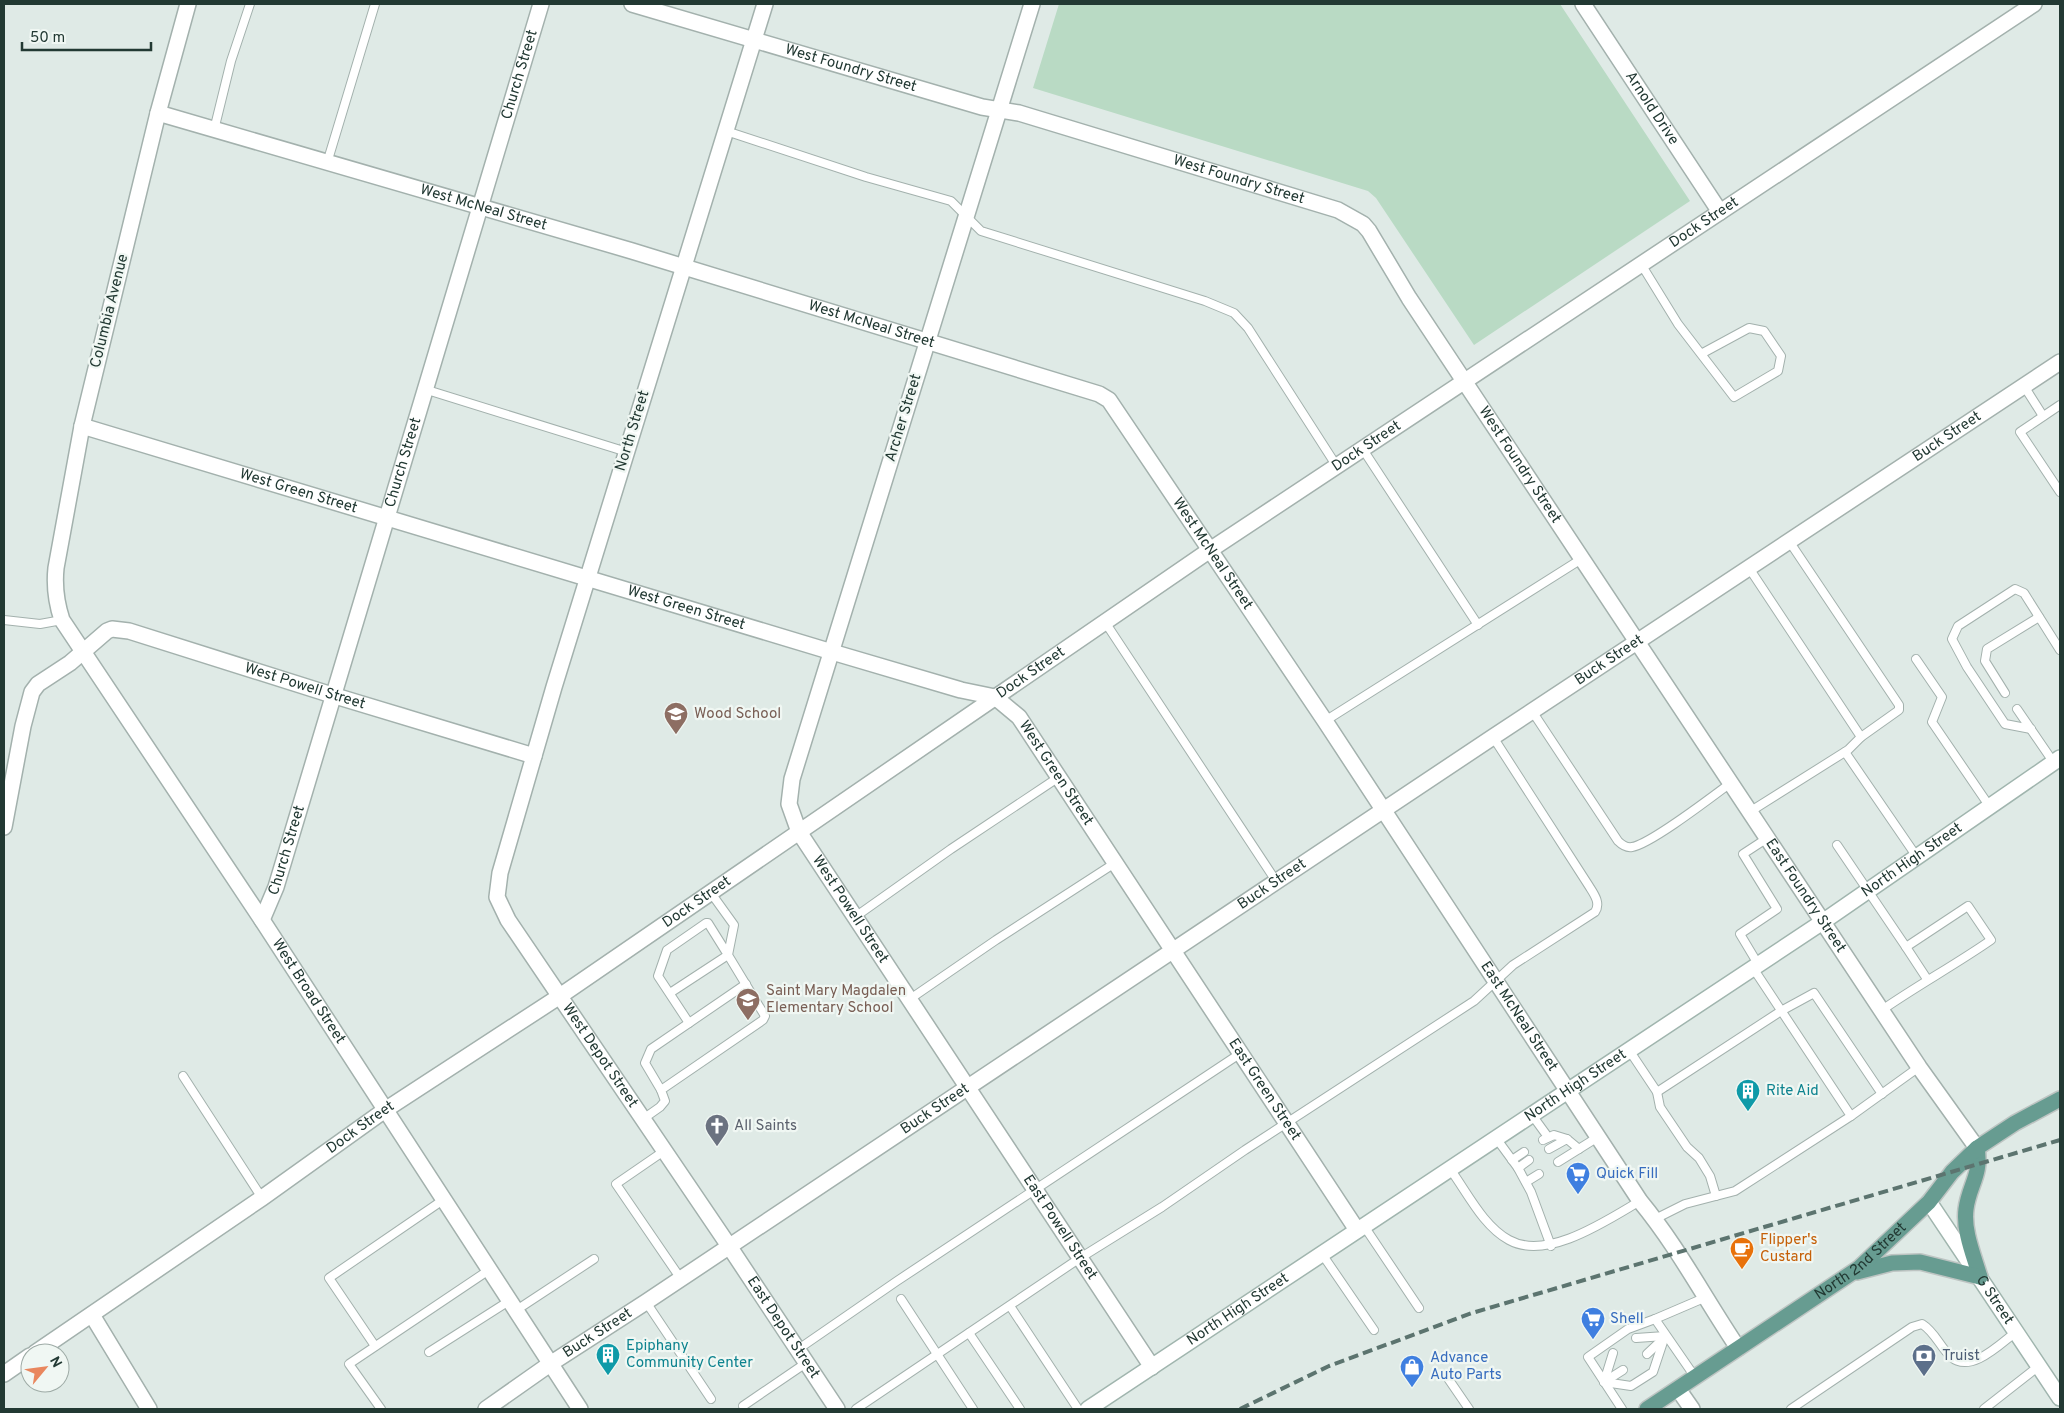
<svg xmlns="http://www.w3.org/2000/svg" width="2064" height="1413" viewBox="0 0 2064 1413" font-family="Overpass,sans-serif">
<rect width="100%" height="100%" fill="#dfeae6"/>
<!-- grass -->
<polygon fill="#b9dac4" points="1059,4 1560,4 1690,201 1474,345 1376,198 1368,191 1033,88"/>
<g fill="none" stroke-linecap="round" stroke-linejoin="round">
<defs>
<g id="lane">
<polyline points="214,130 231,61 250,4"/>
<polyline points="726,131 866,177 951,201 981,231 1205,301 1234,313 1248,328 1336,465"/>
<polyline points="327,163 375,4"/>
<polyline points="1641,264 1678,324 1734,397 1778,371 1781,356 1764,331 1749,328 1701,354"/>
<polyline points="2024,386 2043,416"/>
<polyline points="424,389 627,452"/>
<polyline points="2060,405 2020,432 2060,492"/>
<polyline points="1362,448 1478,625"/>
<polyline points="1789,541 1899,705 1899,710 1861,737"/>
<polyline points="1749,568 1861,737 1848,750 1751,811"/>
<polyline points="4,620 40,624 62,620"/>
<polyline points="1105,622 1276,881"/>
<polyline points="1916,659 1942,697 1932,722 1990,807"/>
<polyline points="2005,693 1985,661 1987,649 2039,617"/>
<polyline points="2017,709 2054,763"/>
<path d="M1532 711 1618 841C1622 845 1626 848 1632 847 1651 844 1713 796 1732 782"/>
<polyline points="1325,721 1583,558"/>
<polyline points="2031,729 2005,724 1967,667 1952,639 1958,626 2015,589 2024,593 2060,650"/>
<polyline points="1845,752 1917,857"/>
<path d="M1837 845 1906 947 1968 906 1991 940C1955 965 1918 985 1882 1010"/>
<polyline points="855,917 951,849 1059,777"/>
<polyline points="1906,947 1927,979"/>
<polyline points="1758,964 1740,934 1777,909 1743,854 1769,837"/>
<polyline points="670,993 728,955 708,923 706,923 667,950 658,976 689,1023"/>
<polyline points="910,999 996,940 1115,863"/>
<polyline points="1629,1050 1657,1092 1781,1011 1814,993 1882,1094"/>
<polyline points="183,1076 262,1198"/>
<polyline points="661,1090 645,1063 651,1049 746,984"/>
<polyline points="1657,1092 1660,1107 1687,1147 1699,1158 1710,1176 1716,1196"/>
<polyline points="1532,1115 1548,1137"/>
<polyline points="1851,1116 1919,1067"/>
<polyline points="643,1119 660,1107 665,1101 661,1090 763,1020 765,1016 728,955 734,925 711,893"/>
<polyline points="1496,1138 1518,1168 1531,1192 1551,1246"/>
<polyline points="1543,1140 1554,1135 1567,1139"/>
<polyline points="1549,1149 1567,1139 1579,1149"/>
<polyline points="664,1151 616,1184 681,1279"/>
<polyline points="1512,1160 1524,1152"/>
<polyline points="1558,1162 1598,1137"/>
<polyline points="1518,1168 1529,1160"/>
<path d="M1450 1169C1467 1192 1483 1226 1509 1240 1547 1261 1606 1221 1640 1201"/>
<polyline points="1526,1182 1539,1174"/>
<polyline points="1655,1219 1685,1204 1735,1191 1851,1116 1753,968"/>
<polyline points="1364,1226 1419,1308"/>
<polyline points="1322,1254 1374,1330"/>
<polyline points="901,1299 973,1409"/>
<polyline points="646,1302 711,1399"/>
<polyline points="1010,1306 1078,1409"/>
<polyline points="515,1311 594,1259"/>
<polyline points="969,1333 1020,1409"/>
<polyline points="1636,1338 1665,1336"/>
<polyline points="375,1346 329,1278 443,1200"/>
<polyline points="797,1350 897,1281 1241,1053"/>
<polyline points="429,1352 509,1301"/>
<polyline points="1647,1354 1664,1338"/>
<polyline points="1445,1374 1469,1409"/>
<polyline points="1695,1377 1655,1319 1704,1298"/>
<polyline points="1604,1382 1631,1386 1653,1372 1665,1336"/>
<polyline points="1604,1382 1613,1353"/>
<polyline points="1604,1382 1623,1370"/>
<polyline points="743,1406 806,1363"/>
<polyline points="381,1409 349,1364 489,1270"/>
<path d="M856 1409 1080 1258 1162 1207 1245 1150 1474 1001 1513 965 1595 912C1601 903 1594 894 1589 886L1493 737"/>
<polyline points="1622,1409 1588,1357 1628,1329 1655,1319"/>
<path d="M1791 1409 1912 1327 1922 1324C1935 1332 1940 1347 1951 1357 1971 1374 2000 1344 2016 1332"/>
<polyline points="1984,1409 2039,1366"/>
</g>
<g id="street">
<path id="s1" d="M188 4 158 113 82 426 56 568C54 587 56 602 62 620L262 920 580 1409"/>
<path id="s2" d="M632 4 982 107 1019 113 1338 210 1363 224 1369 231 1409 298 1919 1067 1977 1148"/>
<path id="s3" d="M765 4 554 687 500 873 497 897 508 920 729 1246 837 1409"/>
<path id="s4" d="M1032 4 792 779 789 804 799 832 1152 1367"/>
<path id="s5" d="M1583 4 1720 212"/>
<path id="s6" d="M158 113 632 251 1099 394 1109 400 1325 721 1640 1201C1678 1247 1705 1299 1738 1348"/>
<path id="s7" d="M82 426 832 652 961 690 995 697 1019 717 1357 1230"/>
<path id="s8" d="M4 827 23 726 32 692 38 684 70 663 107 631 112 629 129 631 332 695 534 756"/>
<path id="s9" d="M262 920 276 887 541 4"/>
<polyline points="92,1315 149,1409"/>
<path id="s10" d="M35 1353 262 1198 385 1110 560 996 1210 550 2034 4"/>
<polyline points="4,1374 30,1356"/>
<polyline points="1678,1389 1692,1409"/>
<path id="s11" d="M486 1409 550 1364 646 1302 1493 737 2060 362"/>
</g>
<g id="secondary">
<path id="s12" d="M1929 1202 2060 1398"/>
<path id="s13" d="M1088 1409 1824 921 2060 758"/>
</g>
<g id="primary">
<path d="M1977 1148C1982 1175 1969 1185 1966 1209 1963 1231 1974 1256 1980 1277"/>
<polyline points="1857,1272 1892,1263 1920,1262 1980,1277"/>
<path id="s14" d="M1647 1409 1859 1268 1929 1202 1952 1172 1977 1148 2015 1123 2060 1099"/>
</g>
</defs>
<!-- lane casing -->
<use href="#lane" stroke="#a3b1ad" stroke-width="10"/>
<!-- street casing -->
<use href="#street" stroke="#a3b1ad" stroke-width="18"/>
<!-- secondary casing -->
<use href="#secondary" stroke="#a0b5ae" stroke-width="18"/>
<!-- primary casing -->
<use href="#primary" stroke="#bdc4c2" stroke-width="18"/>
<!-- lane -->
<use href="#lane" stroke="#fff" stroke-width="8"/>
<!-- street -->
<use href="#street" stroke="#fff" stroke-width="15"/>
<!-- secondary -->
<use href="#secondary" stroke="#fff" stroke-width="15"/>
<!-- primary -->
<use href="#primary" stroke="#679c91" stroke-width="15"/>
<!-- rail -->
<polyline stroke="#5c746f" stroke-width="4" stroke-dasharray="10 5" stroke-linecap="butt" points="1240,1409 1329,1366 1472,1313 2060,1140"/>
</g>
<!-- icons -->
<defs>
<symbol id="school-pin" viewBox="-11 -11 22 30"><path d="M0 17L-7.5 6A9.5 9.5 0 1 1 7.5 6Z" fill="#8d6e63" stroke="#f0f7f3"/><path d="M0-5L7-2L0 1L-7-2ZM-4 1L0 2.5L4 1V4Q0 6-4 4Z" fill="#fff"/></symbol>
<symbol id="building-pin" viewBox="-11 -11 22 30"><path d="M0 17L-7.5 6A9.5 9.5 0 1 1 7.5 6Z" fill="#0f9aa8" stroke="#f0f7f3"/><path d="M-4-6H4V6H1V3H-1V6H-4ZM-2.5-4.3h1.7v1.8h-1.7ZM.8-4.3h1.7v1.8H.8ZM-2.5-1h1.7V.8h-1.7ZM.8-1h1.7V.8H.8Z" fill="#fff"/></symbol>
<symbol id="church-pin" viewBox="-11 -11 22 30"><path d="M0 17L-7.5 6A9.5 9.5 0 1 1 7.5 6Z" fill="#6b7280" stroke="#f0f7f3"/><path d="M-1.2-6h2.4v3.5h3.3v2.4h-3.3V6h-2.4V-.1h-3.3v-2.4h3.3Z" fill="#fff"/></symbol>
<symbol id="supermarket-pin" viewBox="-11 -11 22 30"><path d="M0 17L-7.5 6A9.5 9.5 0 1 1 7.5 6Z" fill="#3f7fe0" stroke="#f0f7f3"/><path d="M-6-5.5h2.5l.6 2H6L4.5 2H-2.5L-4.4-4H-6ZM-1.5 3.2a1.3 1.3 0 1 0 .1 0ZM3 3.2a1.3 1.3 0 1 0 .1 0Z" fill="#fff"/></symbol>
<symbol id="cafe-pin" viewBox="-11 -11 22 30"><path d="M0 17L-7.5 6A9.5 9.5 0 1 1 7.5 6Z" fill="#e8710a" stroke="#f0f7f3"/><path d="M-5.5-4.5H6V0H3Q3 3.5 0 3.5H-2.5Q-5.5 3.5-5.5 0ZM3-3.2v2h1.7v-2ZM-6 4.5H4V6H-6Z" fill="#fff"/></symbol>
<symbol id="bank-pin" viewBox="-11 -11 22 30"><path d="M0 17L-7.5 6A9.5 9.5 0 1 1 7.5 6Z" fill="#5c6f8a" stroke="#f0f7f3"/><path d="M-6-4H6V4H-6ZM0-2.3a2.3 2.3 0 1 0 0 4.6a2.3 2.3 0 1 0 0-4.6Z" fill="#fff"/></symbol>
<symbol id="shop-pin" viewBox="-11 -11 22 30"><path d="M0 17L-7.5 6A9.5 9.5 0 1 1 7.5 6Z" fill="#3f7fe0" stroke="#f0f7f3"/><path d="M-5-2.5h2.3a2.7 3.5 0 0 1 5.4 0H5L5.5 6h-11ZM-1.5-2.5h3a1.5 2.3 0 0 0-3 0Z" fill="#fff"/></symbol>
</defs>
<g fill-rule="evenodd">
<use href="#school-pin" x="662" y="700" width="28" height="38"/>
<use href="#school-pin" x="734" y="986" width="28" height="38"/>
<use href="#building-pin" x="1734" y="1077" width="28" height="38"/>
<use href="#church-pin" x="703" y="1112" width="28" height="38"/>
<use href="#supermarket-pin" x="1564" y="1160" width="28" height="38"/>
<use href="#cafe-pin" x="1728" y="1235" width="28" height="38"/>
<use href="#supermarket-pin" x="1579" y="1305" width="28" height="38"/>
<use href="#building-pin" x="594" y="1341" width="28" height="38"/>
<use href="#bank-pin" x="1910" y="1342" width="28" height="38"/>
<use href="#shop-pin" x="1398" y="1353" width="28" height="38"/>
</g>
<g text-anchor="middle" dominant-baseline="central" stroke-width="4.5" stroke-linejoin="round" paint-order="stroke">
<!-- street labels -->
<g font-size="15" fill="#223933" stroke="#f0f7f3">
<text stroke="none"><textPath href="#s2" startOffset="228">West Foundry Street</textPath></text>
<text stroke="none"><textPath href="#s9" startOffset="884">Church Street</textPath></text>
<text stroke="none"><textPath href="#s5" startOffset="125">Arnold Drive</textPath></text>
<text stroke="none"><textPath href="#s2" startOffset="632">West Foundry Street</textPath></text>
<text stroke="none"><textPath href="#s6" startOffset="339">West McNeal Street</textPath></text>
<text stroke="none"><textPath href="#s10" startOffset="2016">Dock Street</textPath></text>
<text transform="translate(110 311) rotate(-76)">Columbia Avenue</text>
<text stroke="none"><textPath href="#s6" startOffset="744">West McNeal Street</textPath></text>
<text transform="translate(904 418) rotate(-73)">Archer Street</text>
<text transform="translate(633 431) rotate(-73)">North Street</text>
<text stroke="none"><textPath href="#s11" startOffset="1755">Buck Street</textPath></text>
<text stroke="none"><textPath href="#s10" startOffset="1611">Dock Street</textPath></text>
<text stroke="none"><textPath href="#s9" startOffset="479">Church Street</textPath></text>
<text stroke="none"><textPath href="#s2" startOffset="1052">West Foundry Street</textPath></text>
<text stroke="none"><textPath href="#s7" startOffset="226">West Green Street</textPath></text>
<text stroke="none"><textPath href="#s6" startOffset="1179">West McNeal Street</textPath></text>
<text stroke="none"><textPath href="#s7" startOffset="631">West Green Street</textPath></text>
<text stroke="none"><textPath href="#s11" startOffset="1350">Buck Street</textPath></text>
<text stroke="none"><textPath href="#s10" startOffset="1206">Dock Street</textPath></text>
<text stroke="none"><textPath href="#s8" startOffset="442">West Powell Street</textPath></text>
<text stroke="none"><textPath href="#s7" startOffset="1051">West Green Street</textPath></text>
<text stroke="none"><textPath href="#s9" startOffset="74">Church Street</textPath></text>
<text stroke="none"><textPath href="#s13" startOffset="990">North High Street</textPath></text>
<text stroke="none"><textPath href="#s11" startOffset="945">Buck Street</textPath></text>
<text stroke="none"><textPath href="#s2" startOffset="1569">East Foundry Street</textPath></text>
<text stroke="none"><textPath href="#s10" startOffset="801">Dock Street</textPath></text>
<text stroke="none"><textPath href="#s4" startOffset="959">West Powell Street</textPath></text>
<text stroke="none"><textPath href="#s1" startOffset="1078">West Broad Street</textPath></text>
<text stroke="none"><textPath href="#s6" startOffset="1734">East McNeal Street</textPath></text>
<text stroke="none"><textPath href="#s3" startOffset="1122">West Depot Street</textPath></text>
<text stroke="none"><textPath href="#s13" startOffset="585">North High Street</textPath></text>
<text stroke="none"><textPath href="#s7" startOffset="1430">East Green Street</textPath></text>
<text stroke="none"><textPath href="#s11" startOffset="540">Buck Street</textPath></text>
<text stroke="none"><textPath href="#s10" startOffset="396">Dock Street</textPath></text>
<text stroke="none"><textPath href="#s4" startOffset="1340">East Powell Street</textPath></text>
<text stroke="none"><textPath href="#s14" startOffset="260">North 2nd Street</textPath></text>
<text stroke="none"><textPath href="#s12" startOffset="118">G Street</textPath></text>
<text stroke="none"><textPath href="#s13" startOffset="180">North High Street</textPath></text>
<text stroke="none"><textPath href="#s3" startOffset="1450">East Depot Street</textPath></text>
<text stroke="none"><textPath href="#s11" startOffset="135">Buck Street</textPath></text>
</g>
<!-- education labels -->
<g font-size="15" fill="#785e54" stroke="#f0f7f3" text-anchor="start">
<text x="694" y="714">Wood School</text>
<text x="766" y="991">Saint Mary Magdalen<tspan x="766" dy="17">Elementary School</tspan></text>
</g>
<!-- culture labels -->
<g font-size="15" fill="#0d838f" stroke="#f0f7f3" text-anchor="start">
<text x="1766" y="1091">Rite Aid</text>
<text x="626" y="1346">Epiphany<tspan x="626" dy="17">Community Center</tspan></text>
</g>
<!-- worship labels -->
<g font-size="15" fill="#5b616d" stroke="#f0f7f3" text-anchor="start">
<text x="734" y="1126">All Saints</text>
</g>
<!-- shop labels -->
<g font-size="15" fill="#366cbe" stroke="#f0f7f3" text-anchor="start">
<text x="1596" y="1174">Quick Fill</text>
<text x="1610" y="1319">Shell</text>
<text x="1430" y="1358">Advance<tspan x="1430" dy="17">Auto Parts</tspan></text>
</g>
<!-- food labels -->
<g font-size="15" fill="#c56008" stroke="#f0f7f3" text-anchor="start">
<text x="1760" y="1240">Flipper's<tspan x="1760" dy="17">Custard</tspan></text>
</g>
<!-- service labels -->
<g font-size="15" fill="#4e5e75" stroke="#f0f7f3" text-anchor="start">
<text x="1942" y="1356">Truist</text>
</g>
</g>
<!-- border -->
<rect width="2064" height="1413" fill="none" stroke="#223933" stroke-width="10"/>
<!-- north arrow -->
<g transform="translate(45 1368) rotate(61)"><circle r="24" fill="#f0f7f3" stroke="#9eaba6"/>
<path d="M0-4L9 19L0 12L-9 19Z" fill="#e9875e"/>
<text y="-8" font-size="14" font-weight="bold" text-anchor="middle" fill="#223933">N</text>
</g>
<!-- scale -->
<path d="M22 42v8h129v-8" fill="none" stroke="#223933" stroke-width="2.5"/>
<text x="30" y="42" font-size="15" fill="#223933" stroke="#f0f7f3" stroke-width="4" paint-order="stroke">50 m</text>
</svg>
